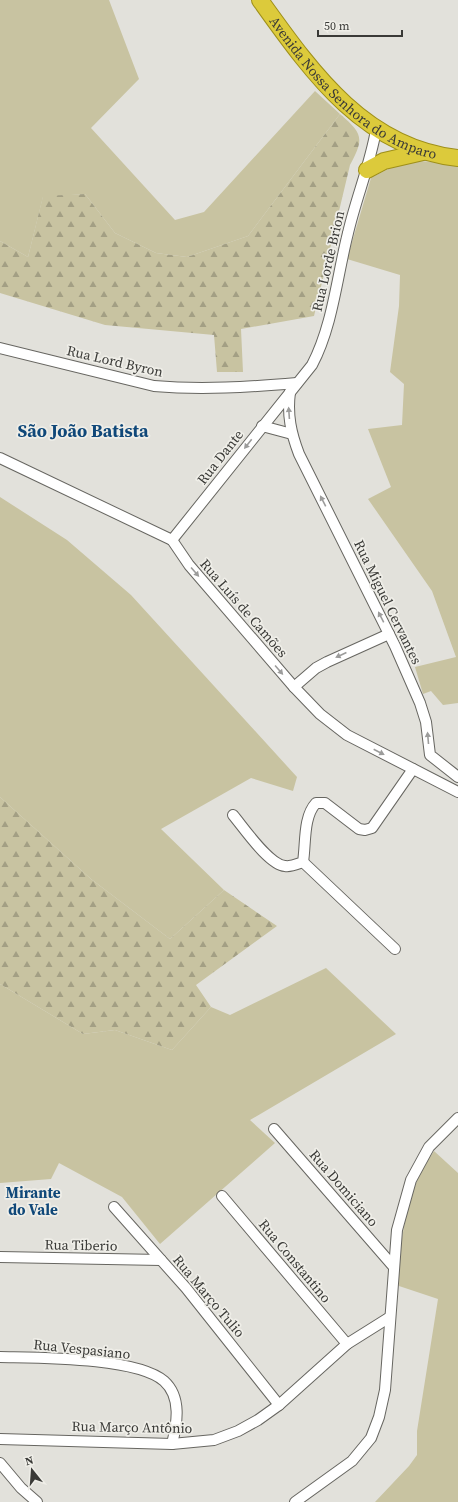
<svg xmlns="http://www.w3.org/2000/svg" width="458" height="1502" viewBox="0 0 458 1502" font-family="'Source Serif 4',serif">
<defs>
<pattern id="forest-firs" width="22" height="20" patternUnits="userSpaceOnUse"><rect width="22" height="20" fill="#c8c3a1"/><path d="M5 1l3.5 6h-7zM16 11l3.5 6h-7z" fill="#a39f84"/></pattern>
</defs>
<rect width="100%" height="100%" fill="#e2e1db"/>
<!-- grass -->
<g fill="#c8c3a1">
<polygon points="0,0 109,0 139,79 91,128 175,220 204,212 315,91 340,114 248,236 187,257 156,253 115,233 85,194 43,197 28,257 0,241"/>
<polygon points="420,161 458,164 458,703 443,705 431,691 423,694 415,667 456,657 432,591 368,499 391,487 368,429 402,425 404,384 390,372 399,306 400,275 347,259 371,178 400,163"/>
<polygon points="0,497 67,540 131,595 297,777 293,791 251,778 161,829 224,890 170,939 91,879 0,797"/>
<polygon points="326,968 396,1034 250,1120 275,1143 160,1244 122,1197 59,1163 51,1179 0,1183 0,984 83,1034 115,1030 172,1050 211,1007 230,1015"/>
<path d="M434 1151 458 1173V1502H375L409 1466 417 1455V1431L438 1299 399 1286C398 1250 405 1211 418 1178 422 1168 429 1159 434 1151Z"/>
</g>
<!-- forest -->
<g fill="url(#forest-firs)">
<path d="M340 114C362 133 365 138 350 165L314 316 241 329 243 372H217L214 335 105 325 0 293V241L28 257 43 196 85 194 115 233 156 253 187 257 248 236Z"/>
<polygon points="0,797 91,879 170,939 224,890 277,926 196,985 211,1007 172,1050 115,1030 83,1034 0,984"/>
</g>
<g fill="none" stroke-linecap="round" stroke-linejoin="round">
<defs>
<g id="minor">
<path d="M0 348 154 386C202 390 249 387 297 383"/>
<path d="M290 392C287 415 291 433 299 454L395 646 420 703 426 722 430 755 458 777"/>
<polyline points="262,426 292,434"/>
<polyline points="0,458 172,540 189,565 294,687 320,714 347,735 458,792"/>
<path d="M172 540 312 365C333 325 337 276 348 233 356 198 370 165 376 130"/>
<polyline points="294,687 316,668 327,662 389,634"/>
<path d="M233 815C244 828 269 865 285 866 292 867 297 864 303 862 306 843 303 817 316 803H325L359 829 365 830 372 828 413 769"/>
<polyline points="303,862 395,949"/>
<polyline points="274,1129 393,1266"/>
<polyline points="222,1196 347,1344"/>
<polyline points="114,1207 186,1288 279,1405"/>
<polyline points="0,1257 161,1260"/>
<path d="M0 1357C38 1358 136 1357 164 1381 182 1397 177 1424 172 1444"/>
<polyline points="0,1439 172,1444 214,1440 238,1431 258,1420 279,1405 347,1344 390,1317"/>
<polyline points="0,1463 21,1488 37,1502"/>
<polyline points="295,1502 352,1461 371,1438 379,1417 385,1390 397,1230 411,1180 429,1147 458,1118"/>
</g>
<g id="trunk">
<path id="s1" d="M260 0C311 71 364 148 458 158"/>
<polyline points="367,170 384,161 423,152"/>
</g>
</defs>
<!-- minor casing -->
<use href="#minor" stroke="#676661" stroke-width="12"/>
<!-- trunk casing -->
<use href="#trunk" stroke="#9e8f1a" stroke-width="18"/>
<!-- minor -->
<use href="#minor" stroke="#fff" stroke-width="10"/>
<!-- trunk -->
<use href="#trunk" stroke="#dcca3b" stroke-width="16"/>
</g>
<!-- one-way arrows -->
<defs><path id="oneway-solid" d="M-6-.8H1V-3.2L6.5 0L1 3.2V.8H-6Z"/></defs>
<g fill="#9c9c9b">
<use href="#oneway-solid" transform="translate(289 413) rotate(-94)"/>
<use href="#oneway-solid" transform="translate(248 444) rotate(128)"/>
<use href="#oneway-solid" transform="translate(323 501) rotate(-117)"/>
<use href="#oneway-solid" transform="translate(195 572) rotate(49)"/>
<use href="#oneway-solid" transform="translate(381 617) rotate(-117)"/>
<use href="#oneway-solid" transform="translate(341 655) rotate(155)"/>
<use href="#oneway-solid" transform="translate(279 670) rotate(49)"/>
<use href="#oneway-solid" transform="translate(428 738) rotate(-95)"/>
<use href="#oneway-solid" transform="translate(379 752) rotate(27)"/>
</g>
<g text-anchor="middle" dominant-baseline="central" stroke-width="3.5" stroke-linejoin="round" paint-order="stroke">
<!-- street labels -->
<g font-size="14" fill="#3a3a37" stroke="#efeee8">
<text stroke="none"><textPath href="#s1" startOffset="131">Avenida Nossa Senhora do Amparo</textPath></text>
<text transform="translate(328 261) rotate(-77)">Rua Lorde Brion</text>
<text transform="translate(115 361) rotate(13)">Rua Lord Byron</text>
<text transform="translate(220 457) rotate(-52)">Rua Dante</text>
<text transform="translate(388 602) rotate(64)">Rua Miguel Cervantes</text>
<text transform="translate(244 608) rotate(49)">Rua Luís de Camões</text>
<text transform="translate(344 1188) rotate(49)">Rua Domiciano</text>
<text transform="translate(81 1245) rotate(1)">Rua Tiberio</text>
<text transform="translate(295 1261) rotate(50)">Rua Constantino</text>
<text transform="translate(209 1296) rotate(50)">Rua Março Tulio</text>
<text transform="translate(82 1349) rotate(6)">Rua Vespasiano</text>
<text transform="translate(132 1427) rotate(1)">Rua Março Antônio</text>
</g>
<!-- neighbourhood labels -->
<g font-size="15" font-weight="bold" fill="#104879" stroke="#efeee8">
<text x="33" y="1192">Mirante<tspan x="33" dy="17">do Vale</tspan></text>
</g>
<!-- district labels -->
<g font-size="18" font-weight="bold" fill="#104879" stroke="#efeee8">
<text x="83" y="430">São João Batista</text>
</g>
</g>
<!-- north arrow -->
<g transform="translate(32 1470) rotate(343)" stroke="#efeee8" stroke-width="3" paint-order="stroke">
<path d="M0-3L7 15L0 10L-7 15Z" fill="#3a3a37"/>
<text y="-6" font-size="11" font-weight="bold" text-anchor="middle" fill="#3a3a37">N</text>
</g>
<!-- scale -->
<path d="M318 30v6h84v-6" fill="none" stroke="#3a3a37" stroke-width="2"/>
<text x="324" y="30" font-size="12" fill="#3a3a37" stroke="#efeee8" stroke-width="3" paint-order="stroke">50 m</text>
</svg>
